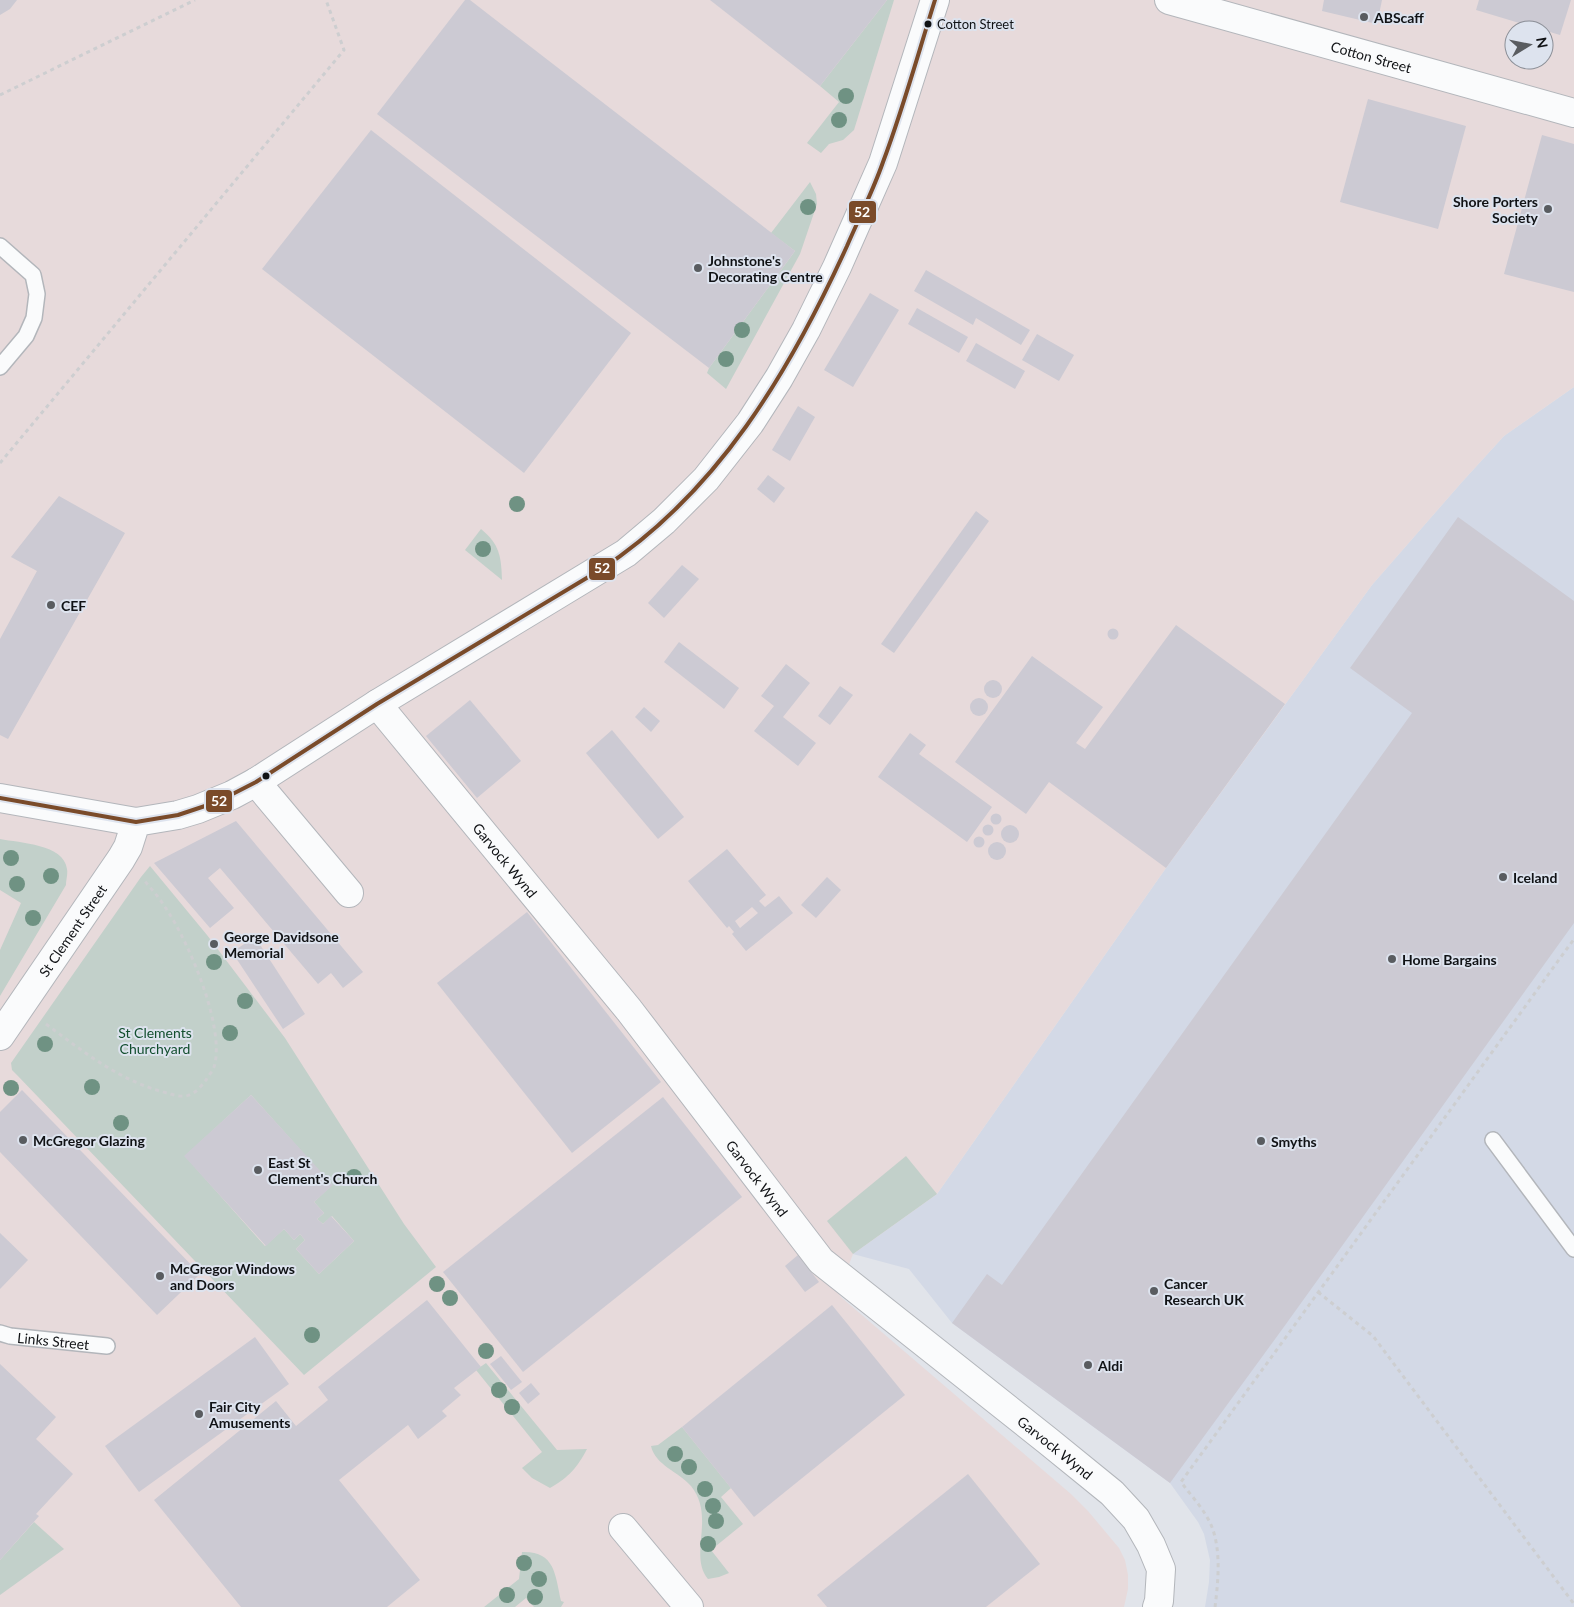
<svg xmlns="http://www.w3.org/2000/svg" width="1574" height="1607" viewBox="0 0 1574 1607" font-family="Lato,sans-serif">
<rect width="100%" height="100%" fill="#e1e4ea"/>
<!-- built -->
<polygon fill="#d3d9e6" points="1574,387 1574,1607 1205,1607 1209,1582 1210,1560 1204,1534 1198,1522 1170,1483 952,1323 909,1269 853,1254 937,1194 1166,868 1372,585 1462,482 1504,436"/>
<!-- industrial -->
<path fill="#e7dadb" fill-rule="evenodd" d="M0 0H1574V387L1504 436 1462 482 1372 585 1166 868 937 1194 853 1254 838 1293 842 1298 1071 1494 1088 1511 1119 1548 1125 1560 1128 1575V1589L1124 1607H0ZM1514 30H1544V60H1514Z"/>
<!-- green -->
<g fill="#c2d0ca" fill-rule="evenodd">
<polygon points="887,0 894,0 854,130 843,140 829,144 821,153 807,143 839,102 820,86"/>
<polygon points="810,182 816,194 817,204 800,254 726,389 707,373 709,368 795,251 771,233"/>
<path d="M481 529C500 545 501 556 502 580L465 550Z"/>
<path d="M0 839C20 843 64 844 67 869 68 874 66 880 66 885L0 996V950L21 903 0 890Z"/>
<path d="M150 866 207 935 285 1038 404 1224 436 1267 304 1375 17 1075 12 1070 11 1063 141 877ZM251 1095 332 1185 314 1202 324 1213 317 1219 323 1224 332 1216 354 1241 319 1274 296 1249 305 1240 300 1234 294 1240 284 1229 265 1246 185 1156Z"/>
<polygon points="906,1156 937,1194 853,1254 827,1221"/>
<path d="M486 1363 557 1450 587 1449C577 1468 569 1477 550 1488L532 1478 522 1468 542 1452 476 1370Z"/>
<path d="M682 1427 731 1488 721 1497 743 1524 711 1550 729 1573 719 1577 708 1579C688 1555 716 1517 691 1486 679 1472 655 1465 651 1446L658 1445Z"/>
<polygon points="34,1522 64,1549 0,1595 0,1560"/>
<path d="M522 1552C555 1551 555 1574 561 1601L564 1602 561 1607H534L526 1598 515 1607H484L519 1579Z"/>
</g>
<!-- building -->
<g fill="#cccad3" fill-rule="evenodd">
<polygon points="0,0 17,0 10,9 0,15"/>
<polygon points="465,0 470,0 795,251 709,368 377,114"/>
<polygon points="710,0 887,0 820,86"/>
<polygon points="1324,0 1382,0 1377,24 1322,11"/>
<polygon points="1479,0 1571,0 1560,35 1476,10"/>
<polygon points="1368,99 1466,126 1438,229 1340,202"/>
<polygon points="371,130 631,333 524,473 262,269"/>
<polygon points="1542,135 1574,144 1574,292 1504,274"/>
<polygon points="926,270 1030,330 1021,345 976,318 973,325 914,291"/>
<polygon points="870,293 899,310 853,387 824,370"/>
<polygon points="917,308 968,337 959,353 908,324"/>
<polygon points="1037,334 1074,355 1059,381 1022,360"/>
<polygon points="976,343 1025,371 1015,389 966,361"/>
<polygon points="798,406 815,417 790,461 772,450"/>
<polygon points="768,475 785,488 774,503 757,489"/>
<polygon points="59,496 125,533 8,739 0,735 0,639 37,571 11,557"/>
<polygon points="976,511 989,521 894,653 881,644"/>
<polygon points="1458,517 1574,601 1574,923 1286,1324 1170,1483 952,1323 987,1274 1002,1285 1412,713 1350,668"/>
<polygon points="682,565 699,579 664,618 648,603"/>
<polygon points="1176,625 1285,704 1166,868 1049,782 1026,814 955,762 1032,656 1103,707 1076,743 1085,749"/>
<circle cx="1113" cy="634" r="5.5"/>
<polygon points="679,642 739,688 724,709 664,662"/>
<polygon points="786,664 810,683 783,717 816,743 798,766 754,731 774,706 761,696"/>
<circle cx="993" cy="689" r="9"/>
<polygon points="840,686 853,695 830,725 818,716"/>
<circle cx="979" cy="707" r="9"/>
<polygon points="470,700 521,761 477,798 426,736"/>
<polygon points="644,707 660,721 651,732 635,717"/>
<polygon points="612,730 684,817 658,839 586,753"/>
<polygon points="910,733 926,745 919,754 992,807 967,842 878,777"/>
<circle cx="996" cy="819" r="5.5"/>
<polygon points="236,821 363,972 343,988 331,973 318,984 220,868 208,878 234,908 210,928 154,863"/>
<circle cx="988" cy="830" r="5.5"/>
<circle cx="1010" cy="834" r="9"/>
<circle cx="979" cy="842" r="5.5"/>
<circle cx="997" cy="851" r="9"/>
<path d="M727 849 766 895 759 901 765 907 779 896 793 913 746 951 732 934 734 932 729 926 727 928 688 881ZM752 907 758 913 740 928 735 921Z"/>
<polygon points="827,877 841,890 816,918 801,905"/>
<polygon points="527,912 661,1082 572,1153 437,983"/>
<polygon points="255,937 305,1014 283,1029 232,952"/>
<polygon points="22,1090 200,1274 157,1315 0,1152 0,1112"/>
<polygon points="251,1095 333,1185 314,1202 324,1213 317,1219 323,1224 331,1216 354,1241 319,1274 296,1249 305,1240 300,1234 294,1240 284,1229 266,1246 184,1156"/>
<polygon points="663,1097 742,1197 523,1372 443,1272"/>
<polygon points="0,1233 28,1260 0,1289"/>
<polygon points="798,1255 819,1282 805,1292 785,1266"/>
<polygon points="427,1300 481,1367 454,1388 461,1395 442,1411 447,1416 418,1439 408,1425 339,1480 420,1580 387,1607 241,1607 154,1500 276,1401 296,1426 328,1400 318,1387"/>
<polygon points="832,1305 905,1395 754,1517 682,1427"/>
<polygon points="255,1337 289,1384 139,1492 105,1446"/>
<polygon points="501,1356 522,1382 511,1390 490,1364"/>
<polygon points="0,1364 56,1417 36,1439 73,1474 36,1514 39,1516 0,1560"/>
<polygon points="531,1383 540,1394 528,1404 519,1393"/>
<polygon points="968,1474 1040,1564 986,1607 827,1607 817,1595"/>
</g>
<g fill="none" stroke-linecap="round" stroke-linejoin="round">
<defs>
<g id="service">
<polyline points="0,246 33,275 37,294 34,318 26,336 0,367"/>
<polyline points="1493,1140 1574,1249"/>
<path id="s1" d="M0 1333 10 1336 107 1346"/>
</g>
<g id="minor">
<path id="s2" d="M1169 0 1574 113"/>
<path id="s3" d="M377 704 629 1010 821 1261 1048 1441 1112 1493 1136 1519 1151 1545 1161 1569 1159 1601 1157 1607"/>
<polyline points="256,782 349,893"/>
<polyline points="0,798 136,822"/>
<polyline points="623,1528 689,1607"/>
</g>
<g id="tertiary">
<path id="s4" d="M0 1036 121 859 128 847 136 822 178 815 198 809 232 795 256 782 377 704 626 553 664 521 706 479 750 423 779 378 806 330 837 267 883 163 935 0"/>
</g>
</defs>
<!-- service casing -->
<use href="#service" stroke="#b3b6bb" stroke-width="18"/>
<!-- minor casing -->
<use href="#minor" stroke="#b3b6bb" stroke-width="30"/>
<!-- tertiary casing -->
<use href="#tertiary" stroke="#b3b6bb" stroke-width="30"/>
<!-- path -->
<g stroke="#cdced0" stroke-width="3" stroke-dasharray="4 4" stroke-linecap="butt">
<polyline points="0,95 195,0"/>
<polyline points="0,463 344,50 326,0"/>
<path d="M46 1024C85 1053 120 1081 167 1093 174 1095 183 1098 189 1095 196 1093 202 1085 206 1080 208 1076 212 1072 214 1067 226 1028 188 940 165 907 159 897 151 889 144 880"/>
<polyline points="1318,1292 1373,1336 1574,1604"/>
<path d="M1215 1607C1218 1583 1221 1554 1213 1530 1207 1512 1192 1497 1181 1482L1574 939"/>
</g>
<!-- service -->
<use href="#service" stroke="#fafbfc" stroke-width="15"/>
<!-- minor -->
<use href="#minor" stroke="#fafbfc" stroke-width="28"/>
<!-- tertiary -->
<use href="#tertiary" stroke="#fafbfc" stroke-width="28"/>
<defs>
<path id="bus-1" d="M0 798 136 822 178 815 217 802 256 782 377 704 600 570C718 493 790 371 847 246 859 218 873 191 883 162 903 109 918 54 935 0"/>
</defs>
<!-- bus-1 casing -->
<use href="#bus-1" stroke="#dde3ee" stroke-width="8"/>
<!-- bus-1 -->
<use href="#bus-1" stroke="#7a4b2a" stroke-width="4"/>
</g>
<!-- trees -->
<g fill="#6f9283">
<circle cx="846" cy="96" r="8"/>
<circle cx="839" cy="120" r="8"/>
<circle cx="808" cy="207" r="8"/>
<circle cx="742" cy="330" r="8"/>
<circle cx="726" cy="359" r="8"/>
<circle cx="517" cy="504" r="8"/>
<circle cx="483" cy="549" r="8"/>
<circle cx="11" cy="858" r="8"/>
<circle cx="51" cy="876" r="8"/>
<circle cx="17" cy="884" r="8"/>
<circle cx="33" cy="918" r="8"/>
<circle cx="214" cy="962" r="8"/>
<circle cx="245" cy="1001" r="8"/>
<circle cx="230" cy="1033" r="8"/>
<circle cx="45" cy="1044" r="8"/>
<circle cx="92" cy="1087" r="8"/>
<circle cx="11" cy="1088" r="8"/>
<circle cx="121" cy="1123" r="8"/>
<circle cx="354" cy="1177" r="8"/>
<circle cx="437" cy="1284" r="8"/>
<circle cx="450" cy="1298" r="8"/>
<circle cx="312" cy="1335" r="8"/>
<circle cx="486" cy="1351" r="8"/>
<circle cx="499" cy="1390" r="8"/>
<circle cx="512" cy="1407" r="8"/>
<circle cx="675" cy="1454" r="8"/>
<circle cx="689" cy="1467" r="8"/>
<circle cx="705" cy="1489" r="8"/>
<circle cx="713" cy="1506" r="8"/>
<circle cx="716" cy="1521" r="8"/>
<circle cx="708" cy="1544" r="8"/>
<circle cx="524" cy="1563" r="8"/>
<circle cx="539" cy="1579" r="8"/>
<circle cx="507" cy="1595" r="8"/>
<circle cx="535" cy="1597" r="8"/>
</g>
<!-- markers -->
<g fill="#595c60" stroke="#dde3ee" stroke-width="2">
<circle cx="1364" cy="17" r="5"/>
<circle cx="1548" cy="209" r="5"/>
<circle cx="698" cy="268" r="5"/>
<circle cx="51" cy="605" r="5"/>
<circle cx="1503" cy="877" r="5"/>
<circle cx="214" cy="944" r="5"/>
<circle cx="1392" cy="959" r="5"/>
<circle cx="23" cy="1140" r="5"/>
<circle cx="1261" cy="1141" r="5"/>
<circle cx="258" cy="1170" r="5"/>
<circle cx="160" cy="1276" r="5"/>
<circle cx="1154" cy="1291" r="5"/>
<circle cx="1088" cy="1365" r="5"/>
<circle cx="199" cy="1414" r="5"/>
</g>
<g fill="#101215" stroke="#dde3ee" stroke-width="2">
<circle cx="928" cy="24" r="4.5"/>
<circle cx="266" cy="776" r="4.5"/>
</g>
<g text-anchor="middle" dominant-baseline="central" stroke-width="4" stroke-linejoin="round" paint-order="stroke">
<!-- bus labels -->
<g font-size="13" fill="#101215" stroke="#dde3ee" text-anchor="start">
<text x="937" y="24">Cotton Street</text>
</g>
<!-- poi labels -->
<g font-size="14" font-weight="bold" fill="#101215" stroke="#dde3ee" text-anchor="start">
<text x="1374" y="17">ABScaff</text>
<text x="1538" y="201" text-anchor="end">Shore Porters<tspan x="1538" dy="16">Society</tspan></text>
<text x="708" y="260">Johnstone's<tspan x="708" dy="16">Decorating Centre</tspan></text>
<text x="61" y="605">CEF</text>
<text x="1513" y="877">Iceland</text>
<text x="224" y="936">George Davidsone<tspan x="224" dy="16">Memorial</tspan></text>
<text x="1402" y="959">Home Bargains</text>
<text x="33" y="1140">McGregor Glazing</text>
<text x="1271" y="1141">Smyths</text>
<text x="268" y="1162">East St<tspan x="268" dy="16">Clement's Church</tspan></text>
<text x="170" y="1268">McGregor Windows<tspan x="170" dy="16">and Doors</tspan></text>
<text x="1164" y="1283">Cancer<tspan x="1164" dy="16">Research UK</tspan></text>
<text x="1098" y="1365">Aldi</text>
<text x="209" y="1406">Fair City<tspan x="209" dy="16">Amusements</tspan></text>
</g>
<!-- street labels -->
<g font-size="14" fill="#101215" stroke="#dde3ee">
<text stroke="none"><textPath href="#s2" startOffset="210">Cotton Street</textPath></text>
<text stroke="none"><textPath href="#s3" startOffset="202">Garvock Wynd</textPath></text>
<text stroke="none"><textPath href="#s4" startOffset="128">St Clement Street</textPath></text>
<text stroke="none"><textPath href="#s3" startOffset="608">Garvock Wynd</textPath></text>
<text stroke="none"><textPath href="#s1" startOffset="54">Links Street</textPath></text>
<text stroke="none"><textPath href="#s3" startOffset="1012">Garvock Wynd</textPath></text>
</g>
<!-- park labels -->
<g font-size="14" fill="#124e2e" stroke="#dde3ee">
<text x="155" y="1032">St Clements<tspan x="155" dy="16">Churchyard</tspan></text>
</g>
</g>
<g stroke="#dde3ee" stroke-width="2">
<rect x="848" y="200" width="29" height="24" rx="5" fill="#7a4b2a"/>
<rect x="588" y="557" width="28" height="24" rx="5" fill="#7a4b2a"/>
<rect x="205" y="789" width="28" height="24" rx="5" fill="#7a4b2a"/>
</g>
<g font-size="14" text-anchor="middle" font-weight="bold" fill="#fff">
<text x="862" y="217">52</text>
<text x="602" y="573">52</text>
<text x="219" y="806">52</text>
</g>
<!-- north arrow -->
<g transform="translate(1529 45) rotate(80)"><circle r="24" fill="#dde3ee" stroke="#8b8f97"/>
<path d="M0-4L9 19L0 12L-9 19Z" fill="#595c60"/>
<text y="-8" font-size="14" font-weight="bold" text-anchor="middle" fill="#101215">N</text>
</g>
</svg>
